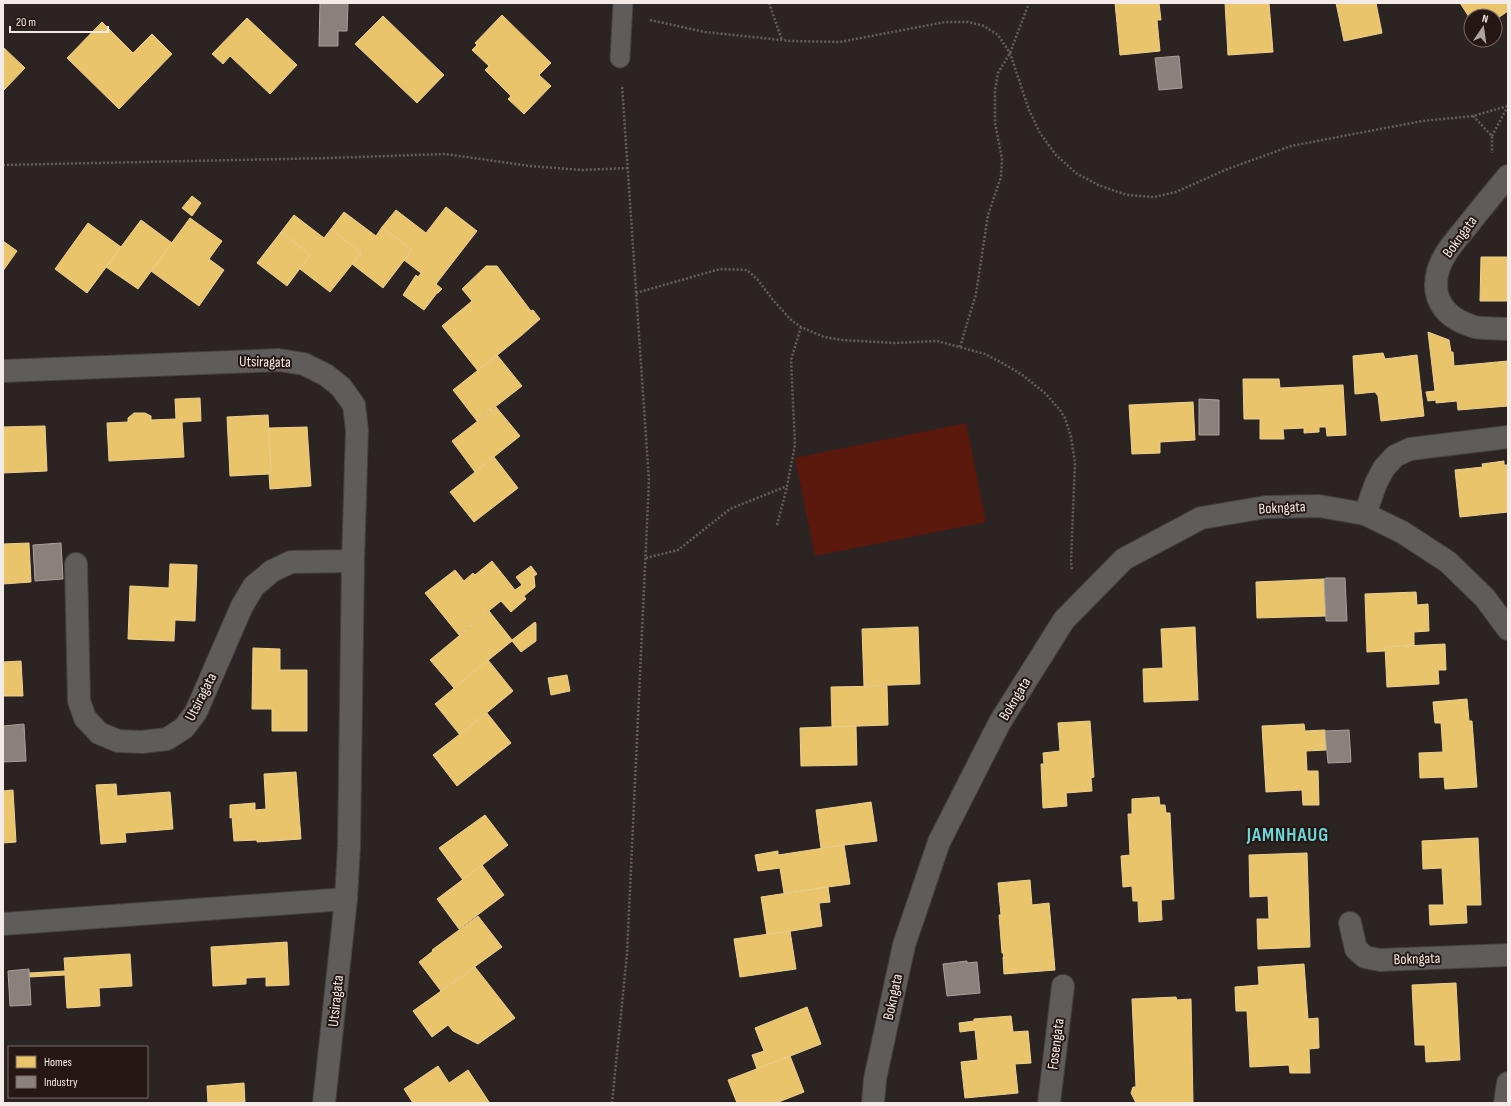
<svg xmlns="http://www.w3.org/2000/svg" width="1511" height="1106" viewBox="0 0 1511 1106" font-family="'Sofia Sans Condensed',sans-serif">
<rect width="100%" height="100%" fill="#2b2422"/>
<!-- green -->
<polygon fill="#5b180c" points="966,423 986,522 815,556 795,458"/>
<!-- homes -->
<g fill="#e9c46a" stroke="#eccf90">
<polygon points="1115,3 1159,3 1161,20 1157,20 1160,51 1120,55"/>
<polygon points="1225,3 1269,3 1273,52 1228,55"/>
<polygon points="1336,3 1376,3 1382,33 1344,41"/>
<polygon points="1460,3 1508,3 1508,11 1495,20 1495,16 1471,16 1471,20"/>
<polygon points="502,15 551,63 539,75 551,86 524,114 508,99 511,96 485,70 489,66 472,50 477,45 475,43"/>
<polygon points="383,16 444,75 417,103 355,44"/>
<polygon points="247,18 297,65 270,94 230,56 223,64 212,54"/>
<polygon points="102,22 133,53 152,34 172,54 119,109 67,58"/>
<polygon points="3,47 25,68 3,91"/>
<polygon points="192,196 201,203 192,216 182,208"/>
<polygon points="446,207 477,231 436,284 442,289 438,293 437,293 424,310 403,295 416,275 418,277 421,273 404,260 412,250 382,227 396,210 426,233"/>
<polygon points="344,212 376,236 382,227 412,250 383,288 352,264 361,253 331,229"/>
<polygon points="294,215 324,238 331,229 361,253 330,292 300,269 310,255 281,232"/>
<polygon points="190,218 222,241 209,259 224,270 199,306 151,271"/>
<polygon points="141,220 172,243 138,289 106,267"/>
<polygon points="88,223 121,247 87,293 55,269"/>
<polygon points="281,232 310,255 287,286 257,263"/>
<polygon points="3,241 17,251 3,271"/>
<polygon points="1481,257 1508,257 1508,301 1480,301"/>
<polygon points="486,266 497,266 531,311 533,310 540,319 522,335 478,371 442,326 472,301 462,289"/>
<polygon points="1428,332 1449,340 1451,352 1453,352 1454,366 1508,361 1508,406 1458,410 1457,401 1436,403 1436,400 1428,401 1426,392 1435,391"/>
<polygon points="1383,353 1385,359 1417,355 1424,416 1381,421 1378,396 1375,392 1355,394 1353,356"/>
<polygon points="497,355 522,386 477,421 453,390"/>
<polygon points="1243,379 1279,379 1280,388 1343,385 1346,435 1327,436 1326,427 1319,427 1319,432 1304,433 1304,428 1283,429 1284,439 1260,439 1260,419 1244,419"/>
<polygon points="200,398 201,421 182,422 184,457 109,461 107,423 128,422 128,418 134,413 145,413 151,416 151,420 176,419 175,399"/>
<polygon points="1193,402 1195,440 1160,442 1160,453 1132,454 1129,405"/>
<polygon points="496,407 520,436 475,472 452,441"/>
<polygon points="268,415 271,468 269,474 230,476 227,417"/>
<polygon points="45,426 47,471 3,473 3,427"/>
<polygon points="307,427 311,486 270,489 269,474 271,468 269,428"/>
<polygon points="494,457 518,488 474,522 450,492"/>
<polygon points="1504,461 1504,465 1508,465 1508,512 1460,517 1455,470 1483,467 1482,464"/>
<polygon points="29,543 31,582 3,584 3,544"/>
<polygon points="492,561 515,590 522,585 516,577 531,566 537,574 534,576 535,587 524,596 526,599 511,612 501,601 459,635 425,593 455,570 464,581 473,573 475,575"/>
<polygon points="170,564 197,565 195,621 175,620 174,641 128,639 130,586 169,588"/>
<polygon points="1324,579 1326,616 1257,618 1256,582"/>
<polygon points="1416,592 1417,605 1428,604 1429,631 1414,632 1414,645 1385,647 1385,651 1367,652 1365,594"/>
<polygon points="489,611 512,640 535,622 536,624 536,641 521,652 512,641 454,688 430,660"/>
<polygon points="918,627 920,684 864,686 862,629"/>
<polygon points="1195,627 1198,700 1144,702 1143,669 1163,668 1161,629"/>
<polygon points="1445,644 1446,670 1438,670 1439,684 1387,687 1385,647"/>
<polygon points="253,648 280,649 280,670 307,670 307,731 272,731 272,709 252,709"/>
<polygon points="488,660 513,691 460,735 435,704"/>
<polygon points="21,661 23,696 3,696 3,662"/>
<polygon points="567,675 570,691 551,695 548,678"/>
<polygon points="887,686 888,725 832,727 831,687"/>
<polygon points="1467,699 1469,721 1472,721 1477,787 1445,789 1444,777 1420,778 1419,753 1443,752 1441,723 1435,723 1433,702"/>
<polygon points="487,713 511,743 457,786 433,755"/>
<polygon points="1090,721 1094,777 1091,778 1092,791 1066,793 1067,806 1043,808 1041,764 1044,764 1043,753 1060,751 1058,723"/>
<polygon points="1304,724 1305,731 1325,730 1326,750 1306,751 1307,771 1318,771 1319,805 1303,805 1302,790 1266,792 1262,726"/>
<polygon points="856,726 857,765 801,766 800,728"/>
<polygon points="296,772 301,839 257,842 257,840 234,841 232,817 230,818 230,805 255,803 255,810 266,809 264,774"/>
<polygon points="116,784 117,796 170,792 173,829 125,833 126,842 101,844 96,785"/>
<polygon points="13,790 16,842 3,843 3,791"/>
<polygon points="1159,797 1160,805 1165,805 1166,813 1170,813 1174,899 1161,900 1162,920 1139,922 1138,901 1133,901 1132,886 1123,887 1121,856 1130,855 1128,814 1132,814 1132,799"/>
<polygon points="871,802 877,841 821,848 816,810"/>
<polygon points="485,815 508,845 463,880 439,848"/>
<polygon points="1478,838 1481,905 1466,905 1467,923 1430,925 1429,905 1444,905 1442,868 1423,869 1422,841"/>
<polygon points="844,845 850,884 784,893 780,868 758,871 755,855 778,851 778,855"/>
<polygon points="1307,853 1310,947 1258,949 1257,919 1269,919 1268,896 1250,897 1249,855"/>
<polygon points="482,865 504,895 459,929 437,899"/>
<polygon points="1030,880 1032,905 1049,903 1055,970 1004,974 1003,957 1004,957 1003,953 1002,953 999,915 1001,915 998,883"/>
<polygon points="828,887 830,902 819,903 822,926 767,935 761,897"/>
<polygon points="478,916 502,947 441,991 419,962 433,951 432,950"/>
<polygon points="790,931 796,969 740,977 734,939"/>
<polygon points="287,942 289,985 266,986 266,977 246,978 246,984 213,986 211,947"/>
<polygon points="130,954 132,986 99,988 100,1006 67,1008 65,975 29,977 29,973 65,971 64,958"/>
<polygon points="1304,964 1308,1019 1318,1018 1319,1048 1309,1049 1310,1073 1290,1073 1289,1065 1250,1067 1247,1011 1236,1011 1235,987 1259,985 1258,967"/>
<polygon points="475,967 515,1018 478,1044 453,1031 448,1025 432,1037 413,1011"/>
<polygon points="1456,983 1460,1060 1426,1062 1425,1045 1415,1045 1412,985"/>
<polygon points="1176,997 1177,1000 1191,999 1193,1103 1136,1103 1131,1093 1133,1087 1136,1087 1132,999"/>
<polygon points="807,1007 821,1044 757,1069 752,1055 764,1051 755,1028"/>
<polygon points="1011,1016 1013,1032 1028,1031 1031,1063 1015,1064 1018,1093 965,1098 961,1062 978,1060 975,1030 960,1032 959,1023 974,1021 974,1019"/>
<polygon points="790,1056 804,1092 776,1103 737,1103 728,1080"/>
<polygon points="438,1066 449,1083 468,1070 489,1102 488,1103 413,1103 404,1089"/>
<polygon points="244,1083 245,1103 208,1103 207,1086"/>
</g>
<!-- industry -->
<g fill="#8a817c" stroke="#aaa09c">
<polygon points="320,3 348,3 347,31 338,31 338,46 319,46"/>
<polygon points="1179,56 1182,88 1159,90 1155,58"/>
<polygon points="1199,399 1219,400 1219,435 1199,435"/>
<polygon points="61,543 63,579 35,581 33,545"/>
<polygon points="1326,578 1345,578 1347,621 1326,621 1324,579"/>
<polygon points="24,724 26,761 3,762 3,726"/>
<polygon points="1349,730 1351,762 1328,763 1325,731"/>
<polygon points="967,961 967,963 977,962 980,993 947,996 943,964"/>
<polygon points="29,969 31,1005 10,1006 8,971"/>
</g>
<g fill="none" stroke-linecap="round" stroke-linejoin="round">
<defs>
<polyline id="lane" points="620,58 623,3"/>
<g id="street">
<path d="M1508 176C1493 194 1478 212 1464 230 1454 242 1442 256 1438 271 1430 301 1447 319 1475 327 1485 329 1497 328 1508 329"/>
<polyline points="3,371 279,360 304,364 326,375 341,387 354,405 357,430 353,561 349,846 346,899 324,1103"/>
<polyline points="1365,514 1376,483 1384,468 1395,456 1410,449 1508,437"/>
<polyline points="76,564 79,701 85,718 99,733 118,741 142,742 167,739 184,728 196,712 242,606 254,586 272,571 291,562 353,561"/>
<polyline points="1350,923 1356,949 1365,957 1380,960 1508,955"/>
<polyline points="3,924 346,899"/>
<polyline points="873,1103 875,1079 904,945 939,842 1000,722 1064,620 1124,559 1201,518 1266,507 1319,506 1365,514 1402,532 1448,562 1485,598 1508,629"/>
<polyline points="1049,1103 1063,986"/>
<polyline points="1505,1103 1508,1083"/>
</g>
</defs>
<!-- lane casing -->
<use href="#lane" stroke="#46413e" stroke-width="21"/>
<!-- street casing -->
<use href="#street" stroke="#46413e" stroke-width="24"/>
<!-- path -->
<g stroke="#625f5e" stroke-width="2.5" stroke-dasharray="2 2" stroke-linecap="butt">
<polyline points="769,3 782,40"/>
<polyline points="650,20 705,32 791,41 840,42 945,22 968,22 984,26 998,35 1010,53 1029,110 1040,133 1056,155 1076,173 1098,185 1127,195 1154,197 1176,192 1225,170 1291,146 1422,121 1473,116 1508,106"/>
<polyline points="1473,116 1492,136 1492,153"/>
<polyline points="1492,136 1508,106"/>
<polyline points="3,165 330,158 445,154 530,166 582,170 628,168"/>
<polyline points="636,293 720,269 747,270 758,280 773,300 792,321 801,327 824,337 842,340 895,343 937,341 985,354 1004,364 1021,374 1045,393 1060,410 1065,418 1071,437 1075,463 1071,561 1072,571"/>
<polyline points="960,347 976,294 988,215 1001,177 1002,159 995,123 995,90 998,73 1010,53 1029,3"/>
<polyline points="777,525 787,487"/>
<polyline points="646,558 678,550 730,509 787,486 795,445 791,360 801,327"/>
<polyline points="612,1103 627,954 649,481 622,85"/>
</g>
<!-- lane -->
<use href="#lane" stroke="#5f5c5b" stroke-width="19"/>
<!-- street -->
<use href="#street" stroke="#5f5c5b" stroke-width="22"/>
</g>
<g text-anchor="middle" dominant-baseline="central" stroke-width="4" stroke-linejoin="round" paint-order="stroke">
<!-- street labels -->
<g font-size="15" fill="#f4eae7" stroke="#251714">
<text transform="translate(1460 237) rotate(-54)">Bokngata</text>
<text transform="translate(265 362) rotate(1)">Utsiragata</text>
<text transform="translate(1282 508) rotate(-3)">Bokngata</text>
<text transform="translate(201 697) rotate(-63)">Utsiragata</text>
<text transform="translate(1015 699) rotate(-59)">Bokngata</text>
<text transform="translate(1417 959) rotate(-2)">Bokngata</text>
<text transform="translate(893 997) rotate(-78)">Bokngata</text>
<text transform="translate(336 1001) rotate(-84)">Utsiragata</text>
<text transform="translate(1056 1044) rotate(-83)">Fosengata</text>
</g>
<!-- district labels -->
<g font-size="19" font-weight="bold" letter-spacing="1" fill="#6cd9db" stroke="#251714">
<text x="1288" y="835">JAMNHAUG</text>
</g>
</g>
<!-- border -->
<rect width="1511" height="1106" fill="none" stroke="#f4eae7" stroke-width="8"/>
<!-- legend -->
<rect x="8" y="1046" width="140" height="52" fill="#251714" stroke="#786b68"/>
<rect x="16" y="1056" width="20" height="12" fill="#e9c46a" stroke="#786b68"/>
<text x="44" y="1066" font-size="12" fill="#f4eae7">Homes</text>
<rect x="16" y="1076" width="20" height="12" fill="#8a817c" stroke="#786b68"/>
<text x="44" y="1086" font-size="12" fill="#f4eae7">Industry</text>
<!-- north arrow -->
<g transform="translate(1483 28) rotate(13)"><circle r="19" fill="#251714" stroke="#786b68"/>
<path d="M0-3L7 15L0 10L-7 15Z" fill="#aea5a2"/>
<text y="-6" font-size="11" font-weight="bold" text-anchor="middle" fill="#f4eae7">N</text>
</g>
<!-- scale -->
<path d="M10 26v6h98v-6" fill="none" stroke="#f4eae7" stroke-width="2"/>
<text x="16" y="26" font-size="12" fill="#f4eae7" stroke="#251714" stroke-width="3" paint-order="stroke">20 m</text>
</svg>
